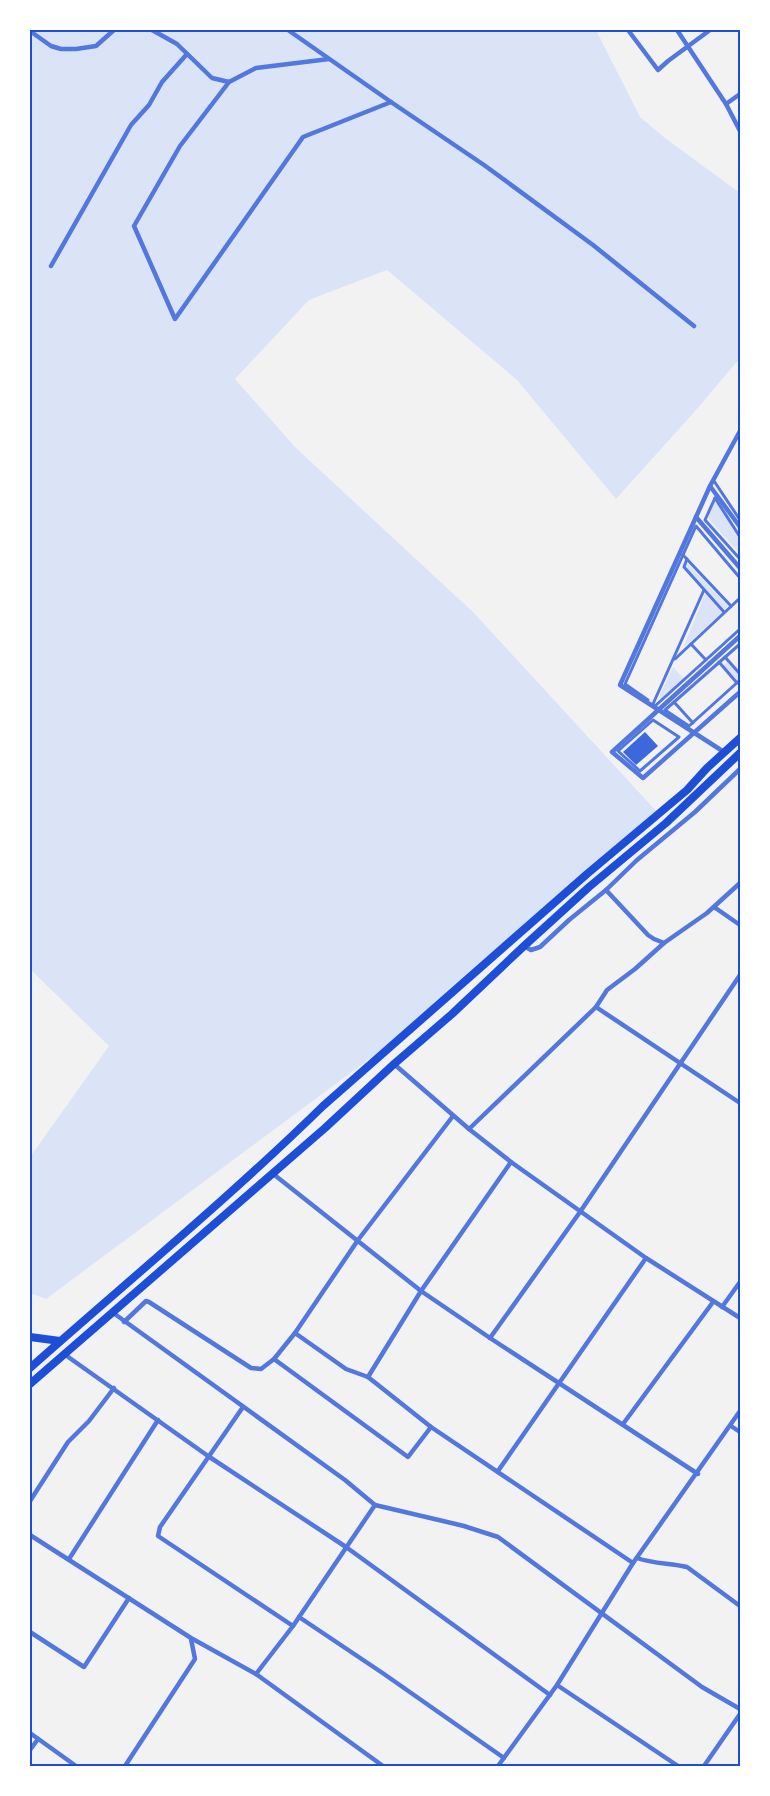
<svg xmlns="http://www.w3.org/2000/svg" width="770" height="1796" viewBox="0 0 770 1796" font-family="Mulish,sans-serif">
<rect width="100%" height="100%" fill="#f2f2f2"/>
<!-- green -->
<g fill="#dbe4f7">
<polygon points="30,30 596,30 640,117 665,138 740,193 740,358 696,410 616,499 517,380 387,270 309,300 235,379 296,448 473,612 659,814 411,1028 46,1299 30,1293 30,1157 109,1046 30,969"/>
<polygon points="715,501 740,540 740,554 708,518"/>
<polygon points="687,563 728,606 724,610 686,567"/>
<polygon points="705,594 723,612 683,648"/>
<polygon points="727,662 740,676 737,681 723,666"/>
<polygon points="673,667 684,679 662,699 659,697"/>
</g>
<!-- building -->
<polygon fill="#3d67dc" points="645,732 658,746 636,765 623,752"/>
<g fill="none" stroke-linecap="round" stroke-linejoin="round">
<!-- pedestrian -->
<g stroke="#5277de" stroke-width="3">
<polyline points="714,481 740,520"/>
<polyline points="715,498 705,520 740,559"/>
<polyline points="715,498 740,537"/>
<polyline points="683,555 731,606"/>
<polyline points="687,559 684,567 724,612"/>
<polyline points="691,644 706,660"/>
<polyline points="740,644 665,710 689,726 740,680"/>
<polyline points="725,657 740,674"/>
<polyline points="675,659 740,598"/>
<polyline points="719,662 737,683"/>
<polyline points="648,700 625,684 696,526 740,578"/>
<polyline points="674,702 693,723"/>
<polyline points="653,704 655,706 740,629"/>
<polyline points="653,704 704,590"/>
<polygon points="653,720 679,737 640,771 618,751"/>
</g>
<!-- minor -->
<g stroke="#5277de" stroke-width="4.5">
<polyline points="152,30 177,44 212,78 229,82 256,68 329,59"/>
<polyline points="288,30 391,102 484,165 593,245 694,326"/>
<polyline points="628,30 658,70 668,61 710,30"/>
<polyline points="677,30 726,104 740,131"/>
<polyline points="30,31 51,46 61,49 76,49 96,46 114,30"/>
<polyline points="229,82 180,146 134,226 175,319 303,137 391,102"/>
<polyline points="726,104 740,94"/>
<polyline points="51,266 131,125 149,105 162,82 187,54"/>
<polyline points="710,486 740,431"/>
<polyline points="696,517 620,685 724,752"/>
<polyline points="740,527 710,486 696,517 740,568"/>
<polyline points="740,636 612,752 643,778 740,692"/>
<polyline points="606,890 648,935 654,939 664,943"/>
<polyline points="714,907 740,925"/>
<polyline points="524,946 531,950 540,947 569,920 606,890 637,860 695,812 740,769"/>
<polyline points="596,1007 740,1103"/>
<polyline points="394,1064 469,1129 511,1162 646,1258 740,1318"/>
<polyline points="469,1129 596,1007 607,990 635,969 664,943 707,913 740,883"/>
<polyline points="272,1173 421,1291 490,1338 698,1474"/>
<polyline points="722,1307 740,1282"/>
<polyline points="112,1312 345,1480 375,1505 464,1526 498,1537 702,1687 740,1709"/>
<polyline points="124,1322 146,1301 149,1302 251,1368 261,1369 274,1359 295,1333 358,1240 453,1116"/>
<polyline points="295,1333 346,1369 368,1377 431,1427 633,1563"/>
<polyline points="490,1338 580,1212 740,975"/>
<polyline points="64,1354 208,1456 346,1547 550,1695"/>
<polyline points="274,1359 408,1457 431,1427"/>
<polyline points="368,1377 421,1291 511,1162"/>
<polyline points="243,1407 160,1527 158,1536 293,1626"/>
<polyline points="623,1424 713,1302"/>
<polyline points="731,1426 740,1432"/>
<polyline points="498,1471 646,1258"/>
<polyline points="30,1501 68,1442 89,1421 114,1388"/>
<polyline points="30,1535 191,1638 256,1674 383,1766"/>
<path d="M637 1558C654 1564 670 1563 687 1567L740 1606"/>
<polyline points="69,1559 158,1420"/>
<polyline points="299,1617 384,1674 504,1758"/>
<polyline points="30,1632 84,1667 129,1598"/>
<polyline points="256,1674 293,1626 375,1505"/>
<polyline points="557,1685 678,1766"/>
<polyline points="30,1733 76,1766"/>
<polyline points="30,1750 38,1739"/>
<polyline points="125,1766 195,1659 191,1639"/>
<polyline points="498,1766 557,1685 633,1563 740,1411"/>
<polyline points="704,1766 740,1714"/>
</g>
<!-- primary -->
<g stroke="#1d4ed8" stroke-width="8">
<polyline points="30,1337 60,1341"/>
<path d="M30 1368C128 1281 229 1198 323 1106L587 874 687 790 707 768 740 738"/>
<polyline points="30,1384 325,1128 394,1064 452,1014 524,946 589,887 666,823 740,753"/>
</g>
</g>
<!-- border -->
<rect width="770" height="1796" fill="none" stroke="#ffffff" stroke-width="62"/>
<rect x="31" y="31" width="708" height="1734" fill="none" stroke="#1d4ed8" stroke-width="2"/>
</svg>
